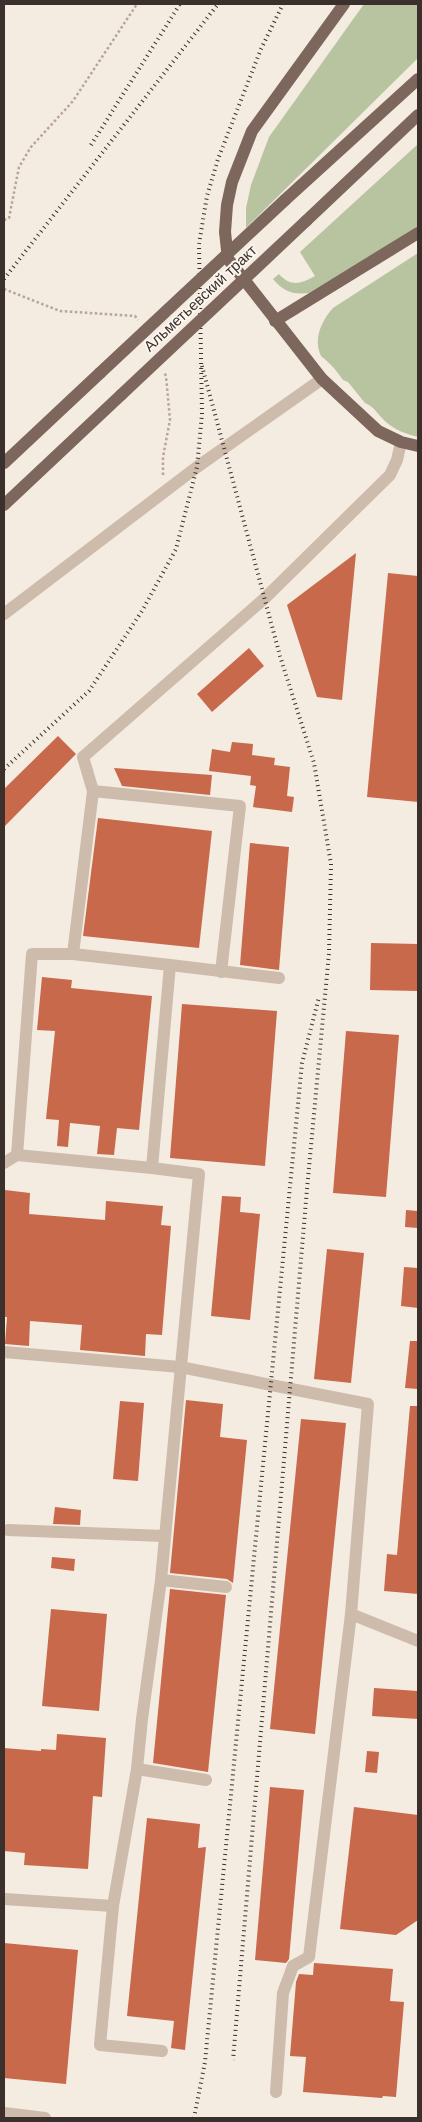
<svg xmlns="http://www.w3.org/2000/svg" width="422" height="2122" viewBox="0 0 422 2122" font-family="Helvetica,sans-serif">
<rect width="100%" height="100%" fill="#f4ebe1"/>
<!-- green -->
<g fill="#b8c4a0">
<polygon points="364,4 418,4 418,58 246,228 246,208 251,185 269,137"/>
<path d="M418 144V228L309 293C292 295 283 291 273 279L279 274C290 287 301 284 315 276L300 252Z"/>
<path d="M418 253V437C406 434 395 430 386 422 379 416 374 406 365 403L348 382 343 380C336 370 331 364 321 356 313 340 321 321 333 308Z"/>
</g>
<!-- building -->
<g fill="#c8694b">
<polygon points="356,553 342,700 317,697 287,605"/>
<polygon points="388,573 418,576 418,802 367,797"/>
<polygon points="249,648 264,666 212,712 197,694"/>
<polygon points="58,736 76,754 75,755 4,827 4,789"/>
<polygon points="232,742 253,744 252,755 275,758 274,765 290,767 287,796 294,797 292,812 253,807 256,786 250,785 251,776 209,771 212,749 230,752"/>
<polygon points="114,768 212,775 210,795 122,786"/>
<polygon points="98,818 212,831 199,948 83,936"/>
<polygon points="250,843 289,847 279,970 240,965"/>
<polygon points="371,943 418,944 418,991 370,990"/>
<polygon points="42,977 72,980 71,988 152,996 139,1130 117,1128 114,1155 97,1154 100,1126 70,1123 68,1147 57,1146 59,1120 46,1119 55,1031 37,1030"/>
<polygon points="182,1004 277,1011 265,1166 170,1158"/>
<polygon points="346,1031 399,1035 386,1197 333,1193"/>
<polygon points="5,1190 30,1193 29,1214 105,1220 106,1201 163,1206 161,1225 171,1226 162,1335 146,1334 145,1356 80,1350 82,1325 30,1321 29,1346 5,1344 7,1317 4,1317"/>
<polygon points="222,1196 241,1197 240,1212 260,1214 250,1320 211,1316"/>
<polygon points="406,1210 418,1211 418,1228 405,1227"/>
<polygon points="327,1249 364,1253 351,1383 314,1379"/>
<polygon points="404,1267 418,1268 418,1308 401,1306"/>
<polygon points="410,1341 418,1341 418,1389 405,1388"/>
<polygon points="186,1400 223,1404 220,1437 247,1440 233,1583 227,1579 170,1573"/>
<polygon points="120,1401 144,1403 138,1481 113,1479"/>
<polygon points="410,1406 418,1406 418,1594 384,1591 387,1554 397,1555"/>
<polygon points="301,1419 346,1423 315,1734 270,1729"/>
<polygon points="55,1507 81,1510 80,1525 53,1524"/>
<polygon points="52,1557 75,1559 74,1571 51,1568"/>
<polygon points="170,1589 226,1595 208,1772 153,1763"/>
<polygon points="51,1609 107,1614 99,1711 42,1706"/>
<polygon points="374,1688 418,1691 418,1719 372,1716"/>
<polygon points="57,1734 106,1738 102,1797 93,1796 88,1869 24,1865 25,1853 4,1851 4,1748 41,1751 41,1749 56,1750"/>
<polygon points="367,1751 379,1752 377,1773 365,1772"/>
<polygon points="270,1787 304,1790 289,1959 286,1963 255,1960"/>
<polygon points="354,1807 418,1815 418,1920 396,1935 340,1929"/>
<polygon points="147,1818 200,1824 198,1848 206,1847 185,2050 171,2048 174,2021 127,2016"/>
<polygon points="4,1943 78,1950 66,2084 4,2078"/>
<polygon points="314,1963 393,1969 390,2001 404,2002 396,2097 383,2096 382,2098 303,2092 306,2057 290,2056 296,1982 299,1974 313,1975"/>
</g>
<g fill="none" stroke-linecap="round" stroke-linejoin="round">
<!-- path -->
<g stroke="#b9a596" stroke-width="2.5" stroke-dasharray="2.5 2.5" stroke-linecap="butt">
<polyline points="4,220 9,218 19,167 31,147 73,101 137,4"/>
<polyline points="4,289 60,311 135,316 138,320"/>
<polyline points="163,475 163,457 170,420 166,376 164,372"/>
</g>
<!-- minor -->
<g stroke="#cdbbac" stroke-width="12">
<polyline points="4,614 197,467 322,379"/>
<polyline points="93,791 240,806 221,972"/>
<polyline points="73,954 32,954 17,1155 152,1168"/>
<polyline points="170,965 279,978"/>
<polyline points="4,1163 17,1155"/>
<polyline points="4,1352 180,1367 368,1404 351,1614 418,1641"/>
<polyline points="8,1530 164,1536"/>
<polyline points="161,1580 226,1587"/>
<polyline points="137,1769 206,1780"/>
<polyline points="4,1899 113,1906 137,1769 142,1719 161,1580 199,1174 152,1168 170,965 73,954 93,791 83,757 265,598 390,475 397,460 401,442"/>
<polyline points="113,1906 100,2045 162,2051"/>
<polyline points="276,2092 283,1993 293,1966 309,1957 351,1614"/>
<polyline points="4,2113 45,2118"/>
</g>
<!-- major -->
<g stroke="#7d675c" stroke-width="12">
<polyline points="344,4 252,131 232,182 227,205 225,232 228,259 322,379 378,431 401,442 418,446"/>
<polyline points="285,200 418,79"/>
<polyline points="306,221 418,115"/>
<polyline points="275,321 418,233"/>
<polyline points="4,463 100,373"/>
<polyline points="4,505 121,395"/>
</g>
<!-- rail -->
<g stroke="#3b302b" stroke-width="4" stroke-dasharray="1 4" stroke-linecap="butt">
<polyline points="91,145 180,4"/>
<polyline points="4,279 218,4"/>
<polyline points="202,366 280,656 314,763 331,864 329,953 307,1189 233,2060"/>
<polyline points="4,769 89,691 142,611 176,549 197,467 202,414 199,244 207,196 218,159 261,49 283,4"/>
<polyline points="194,2118 205,2062 302,1063 319,997"/>
</g>
<!-- major-bridge -->
<g stroke="#7d675c" stroke-width="12">
<polyline points="100,373 285,200"/>
<polyline points="121,395 306,221"/>
</g>
</g>
<g text-anchor="middle" dominant-baseline="central" stroke-width="4" stroke-linejoin="round" paint-order="stroke">
<!-- street labels -->
<g font-size="15" fill="#3b302b" stroke="#fbf5ee">
<text transform="translate(200 298) rotate(-43)">Альметьевский тракт</text>
</g>
</g>
<!-- border -->
<rect width="422" height="2122" fill="none" stroke="#3b302b" stroke-width="10"/>
</svg>
